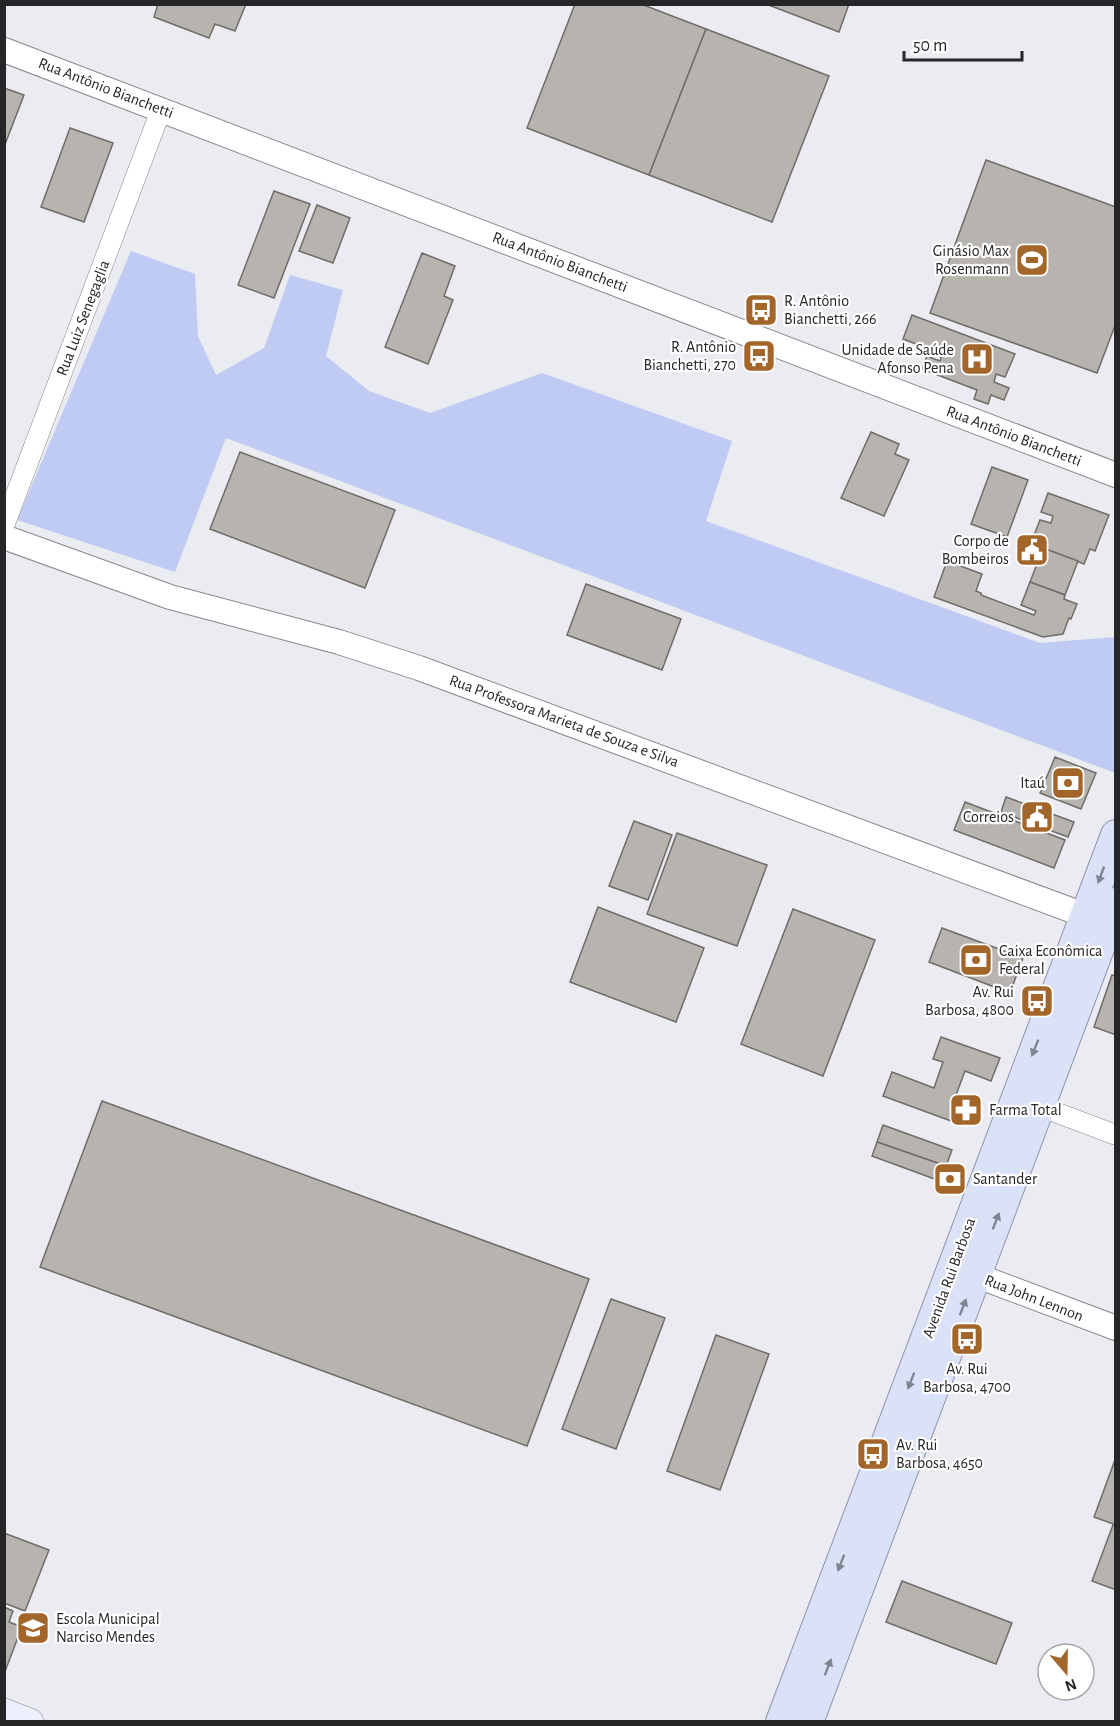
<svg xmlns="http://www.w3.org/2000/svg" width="1120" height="1726" viewBox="0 0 1120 1726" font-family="'Alegreya Sans',sans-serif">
<rect width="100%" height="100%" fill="#ebecf1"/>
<!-- green -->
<polygon fill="#c0cbf3" points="131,251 195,274 198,336 216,375 264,348 290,275 343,290 326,356 369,391 430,413 542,373 732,441 706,521 1040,643 1115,637 1115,773 226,438 175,572 17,520"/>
<!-- building -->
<g fill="#b7b3af" stroke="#706c68" stroke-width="1.5">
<polygon points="158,4 246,4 235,31 215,24 209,38 154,17"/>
<polygon points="575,4 641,4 706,29 649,175 527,128"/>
<polygon points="766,4 849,4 839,32"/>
<polygon points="706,29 829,76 772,222 649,175"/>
<polygon points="4,88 24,95 4,147"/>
<polygon points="70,128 113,143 84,222 41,207"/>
<polygon points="986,160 1116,207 1116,323 1097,373 930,313"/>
<polygon points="274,191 310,204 274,298 238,285"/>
<polygon points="317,205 350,218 333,263 299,251"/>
<polygon points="422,253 455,266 444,296 453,300 428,364 385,347"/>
<polygon points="912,315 1015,354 1005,377 996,374 994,382 1009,388 1004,400 991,395 988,404 974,399 977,390 922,369 927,356 940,361 942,354 903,339"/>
<polygon points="871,432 899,444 895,454 909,460 884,516 841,498"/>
<polygon points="240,452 395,510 365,588 210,529"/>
<polygon points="992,467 1028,480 1007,537 971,524"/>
<polygon points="1048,493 1109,515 1095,551 1090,549 1084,564 1043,548 1045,543 1033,538 1040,520 1051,523 1053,516 1041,512"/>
<polygon points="1043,548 1078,561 1065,595 1030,582"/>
<polygon points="947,561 982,574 976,591 981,593 981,595 1034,615 1036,611 1021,605 1030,582 1065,595 1064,599 1077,604 1071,619 1069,618 1063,634 1043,637 934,597"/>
<polygon points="586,584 681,619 662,670 567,635"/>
<polygon points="1055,757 1096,773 1081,809 1040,793"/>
<polygon points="1006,797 1074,822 1068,837 1001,812"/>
<polygon points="965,802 1065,840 1054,868 954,830"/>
<polygon points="634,821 672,835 648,900 609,886"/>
<polygon points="677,833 767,865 737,946 647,914"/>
<polygon points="598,907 704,948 676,1022 570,982"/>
<polygon points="793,909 875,940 823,1076 741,1044"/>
<polygon points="942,928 1023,958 1010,993 929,962"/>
<polygon points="1112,975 1116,976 1116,1035 1094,1027"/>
<polygon points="941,1037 1000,1058 991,1081 965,1071 956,1095 971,1100 962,1125 883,1096 892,1072 934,1088 943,1062 933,1059"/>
<polygon points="102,1101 589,1279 527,1446 40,1267"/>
<polygon points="883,1125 952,1150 946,1166 877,1142"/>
<polygon points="877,1142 946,1166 940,1181 872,1156"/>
<polygon points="611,1299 665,1318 616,1449 562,1429"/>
<polygon points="716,1335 769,1354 720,1490 667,1471"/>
<polygon points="1116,1457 1116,1525 1094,1517"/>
<polygon points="1113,1525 1116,1526 1116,1590 1092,1581"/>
<polygon points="4,1533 49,1550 25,1611 4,1603"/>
<polygon points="902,1581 1012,1623 996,1664 886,1622"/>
<polygon points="4,1607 13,1611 9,1622 22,1627 4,1674"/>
</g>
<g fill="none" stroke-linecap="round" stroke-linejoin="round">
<defs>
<g id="minor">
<polyline points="4,526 161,110"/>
<polyline points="1039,1106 1116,1135"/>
</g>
<g id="tertiary">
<polyline points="4,50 1116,475"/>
<polyline points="4,537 170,597 339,642 419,668 1103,922"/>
<polyline points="959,1269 1116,1328"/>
</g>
<polyline id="secondary" points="4,1712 30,1722"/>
<g id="primary">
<polyline points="781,1722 1116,835"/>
<polyline points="808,1722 1116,903"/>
</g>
</defs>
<!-- minor casing -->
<use href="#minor" stroke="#87888d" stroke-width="21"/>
<!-- tertiary casing -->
<use href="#tertiary" stroke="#87888d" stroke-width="26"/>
<!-- secondary casing -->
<use href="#secondary" stroke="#87888d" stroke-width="28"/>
<!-- primary casing -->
<use href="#primary" stroke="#8c93ad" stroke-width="32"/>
<!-- minor -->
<use href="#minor" stroke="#fff" stroke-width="20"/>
<!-- tertiary -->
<use href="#tertiary" stroke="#fff" stroke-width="24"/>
<!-- secondary -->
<use href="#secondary" stroke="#edf0fc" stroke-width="27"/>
<!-- primary -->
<use href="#primary" stroke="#dbe2f8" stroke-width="30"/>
</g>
<!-- one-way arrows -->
<defs><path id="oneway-solid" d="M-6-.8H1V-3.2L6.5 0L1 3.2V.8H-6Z" transform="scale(1.5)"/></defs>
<g fill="#808490">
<use href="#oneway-solid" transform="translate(1101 875) rotate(110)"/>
<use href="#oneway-solid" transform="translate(1035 1048) rotate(112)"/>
<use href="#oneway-solid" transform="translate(996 1221) rotate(-69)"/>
<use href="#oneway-solid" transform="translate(963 1307) rotate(-69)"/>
<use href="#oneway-solid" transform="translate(911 1381) rotate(111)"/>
<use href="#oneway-solid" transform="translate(841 1563) rotate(111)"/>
<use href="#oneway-solid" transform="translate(828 1667) rotate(-69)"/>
</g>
<!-- icons -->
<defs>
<symbol id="stadium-square" viewBox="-11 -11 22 22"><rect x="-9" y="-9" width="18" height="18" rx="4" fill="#a3662a" stroke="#fff"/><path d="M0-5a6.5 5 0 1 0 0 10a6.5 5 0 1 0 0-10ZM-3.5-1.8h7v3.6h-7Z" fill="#fff"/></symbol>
<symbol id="bus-square" viewBox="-11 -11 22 22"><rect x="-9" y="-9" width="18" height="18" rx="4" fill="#a3662a" stroke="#fff"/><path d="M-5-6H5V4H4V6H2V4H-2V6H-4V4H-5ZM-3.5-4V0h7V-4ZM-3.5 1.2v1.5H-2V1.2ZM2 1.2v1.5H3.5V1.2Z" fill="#fff"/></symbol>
<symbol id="hospital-square" viewBox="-11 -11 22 22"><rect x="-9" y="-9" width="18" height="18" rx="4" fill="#a3662a" stroke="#fff"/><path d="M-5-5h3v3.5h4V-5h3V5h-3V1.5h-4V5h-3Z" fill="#fff"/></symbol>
<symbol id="civic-square" viewBox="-11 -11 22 22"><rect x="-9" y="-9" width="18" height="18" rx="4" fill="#a3662a" stroke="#fff"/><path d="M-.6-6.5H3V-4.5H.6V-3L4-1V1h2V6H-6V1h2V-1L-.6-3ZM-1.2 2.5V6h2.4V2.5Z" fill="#fff"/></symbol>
<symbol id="bank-square" viewBox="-11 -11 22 22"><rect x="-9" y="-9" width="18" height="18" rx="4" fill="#a3662a" stroke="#fff"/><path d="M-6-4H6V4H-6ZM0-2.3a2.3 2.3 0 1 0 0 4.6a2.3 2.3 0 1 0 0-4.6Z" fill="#fff"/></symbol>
<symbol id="pharmacy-square" viewBox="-11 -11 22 22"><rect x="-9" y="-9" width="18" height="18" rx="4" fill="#a3662a" stroke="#fff"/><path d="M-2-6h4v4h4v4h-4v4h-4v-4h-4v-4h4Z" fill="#fff"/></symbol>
<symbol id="school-square" viewBox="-11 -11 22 22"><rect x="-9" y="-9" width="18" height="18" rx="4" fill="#a3662a" stroke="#fff"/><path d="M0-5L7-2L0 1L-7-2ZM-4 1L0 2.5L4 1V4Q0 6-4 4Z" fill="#fff"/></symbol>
</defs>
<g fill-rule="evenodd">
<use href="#stadium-square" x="1013" y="241" width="38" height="38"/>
<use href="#bus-square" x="742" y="291" width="38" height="38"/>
<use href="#bus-square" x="740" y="337" width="38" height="38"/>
<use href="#hospital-square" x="958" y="340" width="38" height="38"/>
<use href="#civic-square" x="1013" y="531" width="38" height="38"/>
<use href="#bank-square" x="1049" y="764" width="38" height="38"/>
<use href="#civic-square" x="1018" y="798" width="38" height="38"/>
<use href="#bank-square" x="957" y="941" width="38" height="38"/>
<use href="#bus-square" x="1018" y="982" width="38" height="38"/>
<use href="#pharmacy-square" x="947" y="1091" width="38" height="38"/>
<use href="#bank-square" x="931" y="1160" width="38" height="38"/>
<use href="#bus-square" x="948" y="1320" width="38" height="38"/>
<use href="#bus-square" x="854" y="1435" width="38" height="38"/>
<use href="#school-square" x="14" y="1609" width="38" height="38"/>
</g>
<g text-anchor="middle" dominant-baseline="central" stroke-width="4.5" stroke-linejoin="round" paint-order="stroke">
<!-- street labels -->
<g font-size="16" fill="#262628" stroke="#fff">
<text transform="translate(106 88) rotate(21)">Rua Antônio Bianchetti</text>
<text transform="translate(560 262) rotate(21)">Rua Antônio Bianchetti</text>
<text transform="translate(83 318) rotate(-69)">Rua Luiz Senegaglia</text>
<text transform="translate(1014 436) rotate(21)">Rua Antônio Bianchetti</text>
<text transform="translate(564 721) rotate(20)">Rua Professora Marieta de Souza e Silva</text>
<text transform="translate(949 1278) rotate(-70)">Avenida Rui Barbosa</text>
<text transform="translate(1034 1298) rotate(21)">Rua John Lennon</text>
</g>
<!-- poi labels -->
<g font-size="16" fill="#262628" stroke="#fff" text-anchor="end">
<text x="1009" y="251">Ginásio Max<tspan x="1009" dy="18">Rosenmann</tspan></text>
<text x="784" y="301" text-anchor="start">R. Antônio<tspan x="784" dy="18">Bianchetti, 266</tspan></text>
<text x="736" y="347">R. Antônio<tspan x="736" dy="18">Bianchetti, 270</tspan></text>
<text x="954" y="350">Unidade de Saúde<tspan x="954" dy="18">Afonso Pena</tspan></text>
<text x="1009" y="541">Corpo de<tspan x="1009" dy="18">Bombeiros</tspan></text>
<text x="1045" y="783">Itaú</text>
<text x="1014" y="817">Correios</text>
<text x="999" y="951" text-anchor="start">Caixa Econômica<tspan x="999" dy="18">Federal</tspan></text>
<text x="1014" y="992">Av. Rui<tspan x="1014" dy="18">Barbosa, 4800</tspan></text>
<text x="989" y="1110" text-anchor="start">Farma Total</text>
<text x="973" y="1179" text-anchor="start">Santander</text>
<text x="967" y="1369" text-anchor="middle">Av. Rui<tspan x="967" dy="18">Barbosa, 4700</tspan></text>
<text x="896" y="1445" text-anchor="start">Av. Rui<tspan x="896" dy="18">Barbosa, 4650</tspan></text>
<text x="56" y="1619" text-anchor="start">Escola Municipal<tspan x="56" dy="18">Narciso Mendes</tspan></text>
</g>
</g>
<!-- border -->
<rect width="1120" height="1726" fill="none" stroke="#262628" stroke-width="12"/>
<!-- north arrow -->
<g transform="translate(1066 1672) rotate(160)"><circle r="28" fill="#ffffff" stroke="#a8a8a9" stroke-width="1.5"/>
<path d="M0-4.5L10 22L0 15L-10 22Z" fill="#a3662a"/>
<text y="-9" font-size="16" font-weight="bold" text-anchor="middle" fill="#262628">N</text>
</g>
<!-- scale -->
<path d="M904 51v9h118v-9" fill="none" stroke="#262628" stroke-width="3"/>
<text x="913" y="51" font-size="18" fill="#262628" stroke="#ffffff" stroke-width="4.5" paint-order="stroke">50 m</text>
</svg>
